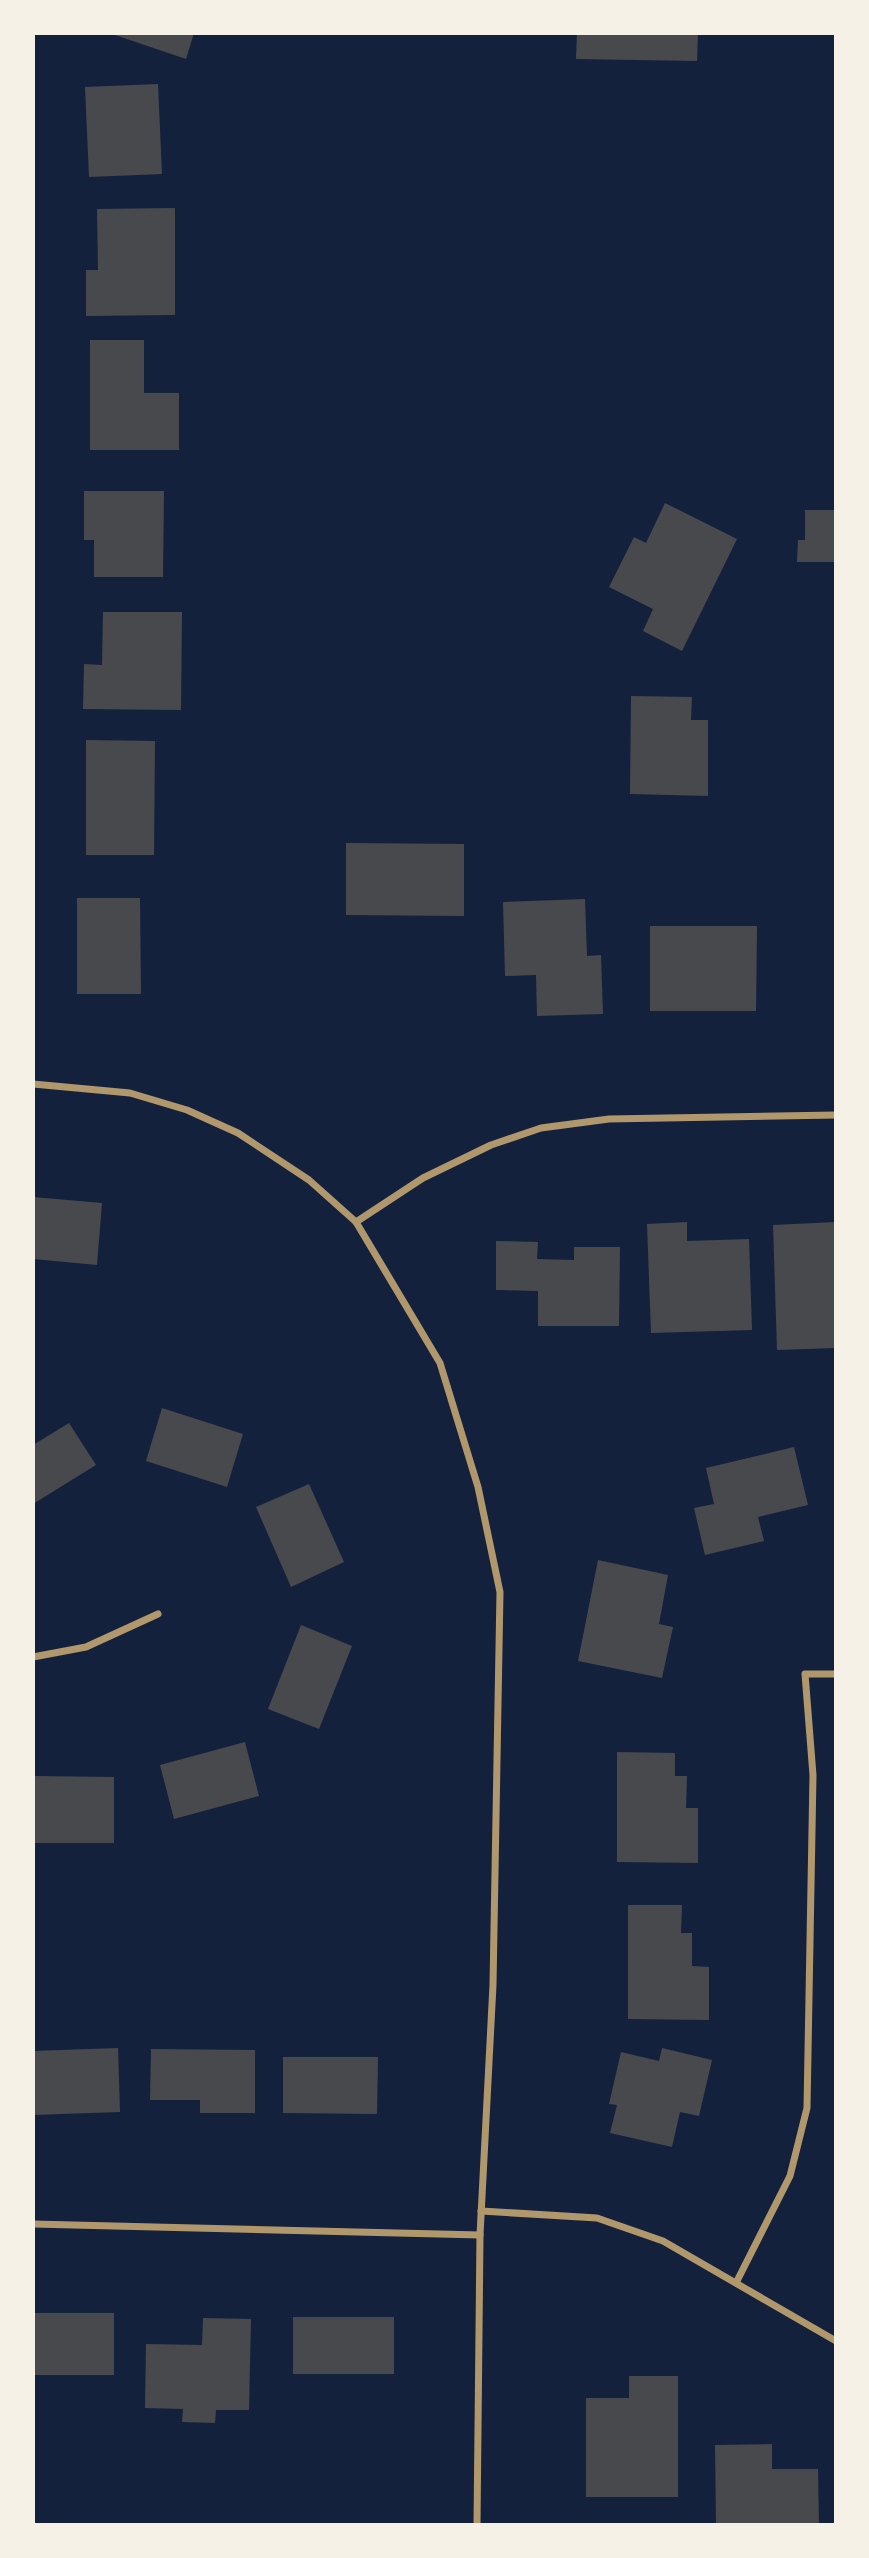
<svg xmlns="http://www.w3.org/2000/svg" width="869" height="2558" viewBox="0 0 869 2558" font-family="Raleway,sans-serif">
<rect width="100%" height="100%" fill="#14213d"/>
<!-- building -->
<g fill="#48494c">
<polygon points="109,33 194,33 186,59"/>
<polygon points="577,33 698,33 697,61 576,59"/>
<polygon points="158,84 162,174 89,177 85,87"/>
<polygon points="175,208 175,315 86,316 86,270 98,270 97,209"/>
<polygon points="90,340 144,340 144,393 179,393 179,450 90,450"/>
<polygon points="84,491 164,491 163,577 94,577 94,540 84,540"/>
<polygon points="665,503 737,539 682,651 643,631 653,609 609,587 634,537 646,543"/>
<polygon points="805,510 836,510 836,562 797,562 798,540 805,540"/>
<polygon points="103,612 182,612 181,710 83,709 84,664 102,665"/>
<polygon points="631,696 692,697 691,720 708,720 708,796 630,794"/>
<polygon points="86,740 155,741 154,855 86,855"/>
<polygon points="346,843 464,844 464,916 346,915"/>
<polygon points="77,898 140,898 141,994 77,994"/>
<polygon points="585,899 587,956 601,955 603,1014 537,1016 536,975 505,976 503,902"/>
<polygon points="650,926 757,926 756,1011 650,1011"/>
<polygon points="33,1197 102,1203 97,1265 33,1259"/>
<polygon points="687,1222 687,1241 749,1239 752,1330 651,1333 647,1224"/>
<polygon points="836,1222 836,1348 777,1350 773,1225"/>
<polygon points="496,1241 538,1242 537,1259 574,1260 574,1247 620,1247 619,1326 538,1326 538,1291 496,1290"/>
<polygon points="162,1408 243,1434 227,1487 146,1461"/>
<polygon points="69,1423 96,1465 33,1504 33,1445"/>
<polygon points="794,1447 808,1505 758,1517 764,1541 705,1555 694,1508 714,1504 706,1468"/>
<polygon points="309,1484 344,1562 291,1587 256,1507"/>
<polygon points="598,1560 668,1575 659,1624 673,1627 662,1678 578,1661"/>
<polygon points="301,1625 352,1646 319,1729 268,1709"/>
<polygon points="245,1742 259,1796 174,1819 160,1765"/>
<polygon points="617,1752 675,1753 675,1776 687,1776 686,1808 698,1808 698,1863 617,1862"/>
<polygon points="33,1776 114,1777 114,1843 33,1843"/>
<polygon points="628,1905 682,1905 681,1933 692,1933 692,1966 709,1967 709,2020 628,2019"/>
<polygon points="118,2048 120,2112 33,2115 33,2051"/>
<polygon points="662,2048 712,2060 699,2116 680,2112 672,2147 610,2133 617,2105 609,2104 621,2052 659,2061"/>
<polygon points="151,2049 255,2050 255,2113 200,2113 200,2100 150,2100"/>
<polygon points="283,2057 378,2057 377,2114 283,2113"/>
<rect x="33" y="2313" width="81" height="62"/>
<rect x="293" y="2317" width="101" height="57"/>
<polygon points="203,2318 251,2319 249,2410 216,2410 215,2423 182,2422 183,2409 145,2408 146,2344 202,2345"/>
<polygon points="629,2376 678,2376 678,2497 586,2497 586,2398 629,2398"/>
<polygon points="772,2444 772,2469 818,2469 819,2525 716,2525 715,2445"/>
</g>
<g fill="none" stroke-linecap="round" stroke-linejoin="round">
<!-- minor -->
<g stroke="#b1986c" stroke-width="7">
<polyline points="33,1084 130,1093 187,1110 238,1133 309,1180 356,1222 440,1363 478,1487 500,1592 493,1985 480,2235 477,2525"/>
<polyline points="356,1222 423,1178 491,1145 541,1128 609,1119 836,1115"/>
<polyline points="33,1657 86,1647 158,1614"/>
<polyline points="481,2211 597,2218 663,2241 836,2341"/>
<polyline points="33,2224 480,2235"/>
<polyline points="736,2283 790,2176 807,2108 813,1775 805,1674 836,1674"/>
</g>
</g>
<!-- border -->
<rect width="869" height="2558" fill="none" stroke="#f6f1e7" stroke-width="70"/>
</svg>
